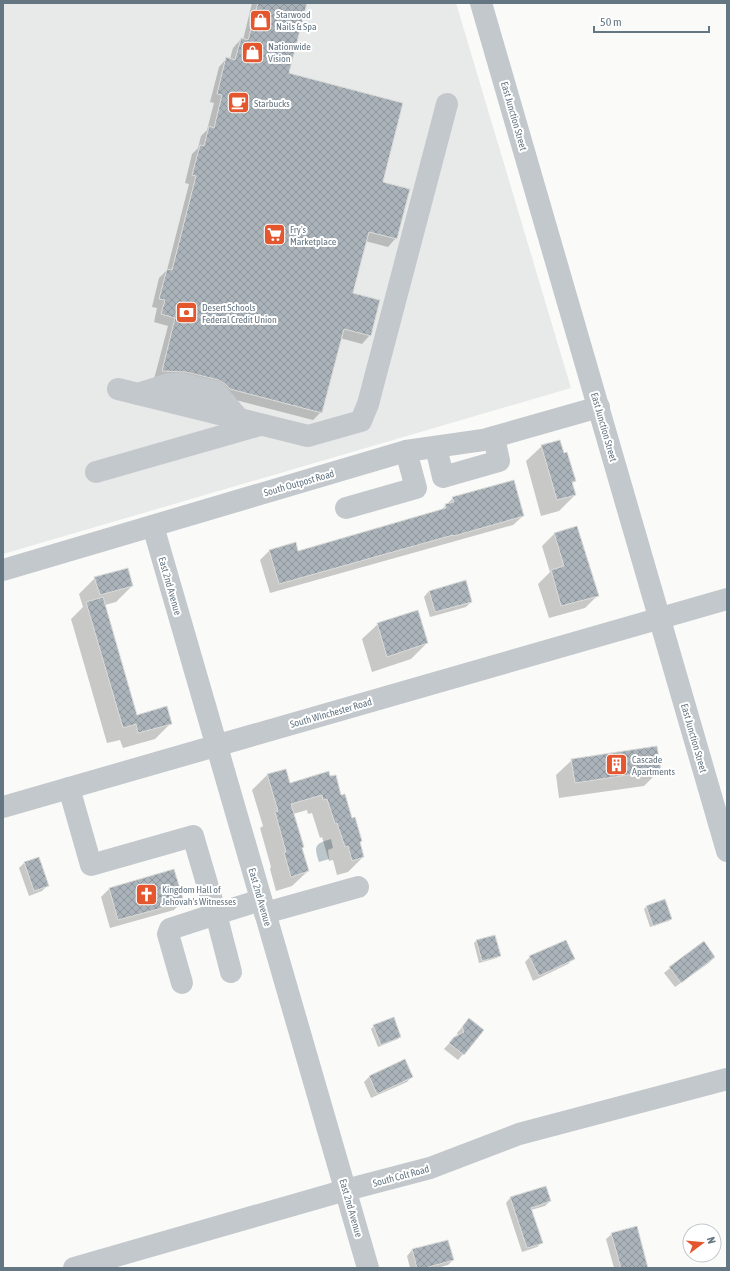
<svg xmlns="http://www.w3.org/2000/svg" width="730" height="1271" viewBox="0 0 730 1271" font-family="'Asap Condensed',sans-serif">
<defs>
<pattern id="building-cross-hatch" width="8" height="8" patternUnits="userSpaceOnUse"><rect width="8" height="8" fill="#aab3b9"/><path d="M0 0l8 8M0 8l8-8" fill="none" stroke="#8e969c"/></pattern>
</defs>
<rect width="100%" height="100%" fill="#fafaf8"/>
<!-- built -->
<polygon fill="#e8e9e9" points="3,3 456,3 571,388 3,554"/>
<!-- water -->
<path fill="#bbc7cb" d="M331 839 333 848 328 850 329 859 319 862C314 846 314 844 331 839Z"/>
<!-- shadow -->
<g fill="#0003">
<polygon points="252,3 306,3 288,74 382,183 396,238 388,247 365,241 352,293 370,335 362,344 340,338 321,412 313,420 154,379 168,326 154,322 157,308 152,307 159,278 167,270 189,184 185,183 192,154 198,148 201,136 207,130 214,103 210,102 219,67 227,58 230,59 233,48 241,39 243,40"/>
<polygon points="542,446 575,481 572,484 575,495 559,511 541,516 526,461"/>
<polygon points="453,498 523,516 513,525 270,593 260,560 269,551 298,552 440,511"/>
<polygon points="555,533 598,595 585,608 549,618 538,584 550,572 542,546"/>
<polygon points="95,578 132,586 116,602 105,605 136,716 171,723 155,739 123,748 120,740 107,743 71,619 83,607 79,594"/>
<polygon points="429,591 471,602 466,607 430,617 424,597"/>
<polygon points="378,624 427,643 411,659 372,672 362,639"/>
<polygon points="572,760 660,770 644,786 559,798 556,775"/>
<polygon points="267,775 289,784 341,796 361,841 359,843 363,857 348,872 337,875 333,860 329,861 322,837 320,838 312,813 308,814 307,810 293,814 308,871 292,886 276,891 270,869 271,867 260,828 263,826 252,790"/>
<polygon points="38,858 47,886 42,891 29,896 19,868 24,863"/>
<polygon points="109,889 183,901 174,910 110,928 101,897"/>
<polygon points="646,907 671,919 669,921 650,927 644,909"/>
<polygon points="476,941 500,955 497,958 479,963 474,943"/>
<polygon points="530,957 573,959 568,964 533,981 525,962"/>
<polygon points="714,957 709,963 675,987 664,973 670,968"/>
<polygon points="464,1025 483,1031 458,1060 444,1049 454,1038 458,1036 457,1033"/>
<polygon points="374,1026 400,1037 398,1039 378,1047 371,1029"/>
<polygon points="412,1076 407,1082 371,1098 364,1082 369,1077"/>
<polygon points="510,1198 550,1201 545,1206 531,1210 542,1242 537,1247 522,1252 506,1203"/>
<polygon points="612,1234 647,1268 614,1268 606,1239"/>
<polygon points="448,1241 453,1260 448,1265 437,1268 410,1268 407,1256 412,1250"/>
</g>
<!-- building -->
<g fill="url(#building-cross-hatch)" stroke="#dcdcda">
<polygon points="258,3 307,3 289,73 403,103 383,182 410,189 397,239 369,232 353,293 380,300 371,336 344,329 322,413 230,389 225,384 219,380 186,372 162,371 175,318 161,314 165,300 159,299 167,269 172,270 196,176 192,175 200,145 204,146 209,126 214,128 222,95 217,94 226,57 235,60 241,38 248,40"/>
<polygon points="560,440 564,453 567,452 576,481 572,482 576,495 557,500 541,445"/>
<polygon points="514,480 524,516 454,536 453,535 279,584 269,550 296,542 298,551 446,508 445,504 454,502 452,497"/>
<polygon points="577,526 599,596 561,606 551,570 564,566 554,533"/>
<polygon points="128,568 133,586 100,595 94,577"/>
<polygon points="466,580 472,602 435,612 429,591"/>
<polygon points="103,597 137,715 167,706 172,724 138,733 136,724 123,728 86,602"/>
<polygon points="418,610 428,643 387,657 377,623"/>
<polygon points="657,746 661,770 575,783 571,759"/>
<polygon points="286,769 290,783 329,771 330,776 336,775 341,795 345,794 352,818 355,817 362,841 360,842 364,857 352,861 348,846 345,847 337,823 335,824 327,799 323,800 322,795 291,804 304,847 302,848 309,871 291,877 284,853 286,852 275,812 278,811 267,774"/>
<polygon points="39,857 49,886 34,891 24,862"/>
<polygon points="174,869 184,902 118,920 109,888"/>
<polygon points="665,899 672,919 653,926 646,906"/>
<polygon points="495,935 501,956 482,961 476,940"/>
<polygon points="566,940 575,959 539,976 529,956"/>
<polygon points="704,941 715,957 681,983 669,967"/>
<polygon points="394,1017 401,1037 381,1045 373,1025"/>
<polygon points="469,1018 484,1030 464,1055 449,1043 454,1037 464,1032 462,1027"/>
<polygon points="405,1059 413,1077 377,1094 369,1076"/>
<polygon points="546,1186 551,1201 531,1208 543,1243 527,1248 510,1197"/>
<polygon points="637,1226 648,1268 621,1268 611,1233"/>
<polygon points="448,1240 454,1260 425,1268 417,1268 412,1249"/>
</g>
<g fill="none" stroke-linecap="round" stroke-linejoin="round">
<!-- minor -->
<g stroke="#c3c8cc" stroke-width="22">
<polyline points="481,3 727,851"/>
<polyline points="118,389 308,436 361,421 368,404 447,104"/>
<polyline points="138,394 169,384 183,384 216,392 239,419"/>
<polyline points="436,447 443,477 499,461 494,437"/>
<polyline points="96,472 260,425"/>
<polyline points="346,508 416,488 406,451"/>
<polyline points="153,526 368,1268"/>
<polyline points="3,570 406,451 483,440 599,407"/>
<polyline points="69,788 91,865 193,836 216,914 261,900"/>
<polyline points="3,807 727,599"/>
<polyline points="265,913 358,887"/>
<polyline points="182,983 168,934 170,929 216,914 231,972"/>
<polyline points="74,1268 346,1190 430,1168 519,1134 727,1079"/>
</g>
</g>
<!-- icons -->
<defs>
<symbol id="shop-square" viewBox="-11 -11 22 22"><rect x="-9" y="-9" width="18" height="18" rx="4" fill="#e4572e" stroke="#fff"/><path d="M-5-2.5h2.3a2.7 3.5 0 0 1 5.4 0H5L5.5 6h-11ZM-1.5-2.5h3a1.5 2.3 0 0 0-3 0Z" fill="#fff"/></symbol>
<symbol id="cafe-square" viewBox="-11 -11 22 22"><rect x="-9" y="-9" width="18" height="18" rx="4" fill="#e4572e" stroke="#fff"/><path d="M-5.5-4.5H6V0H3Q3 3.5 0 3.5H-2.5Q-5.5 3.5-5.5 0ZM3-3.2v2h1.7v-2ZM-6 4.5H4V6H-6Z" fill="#fff"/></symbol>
<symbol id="supermarket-square" viewBox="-11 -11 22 22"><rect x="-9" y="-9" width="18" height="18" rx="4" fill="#e4572e" stroke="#fff"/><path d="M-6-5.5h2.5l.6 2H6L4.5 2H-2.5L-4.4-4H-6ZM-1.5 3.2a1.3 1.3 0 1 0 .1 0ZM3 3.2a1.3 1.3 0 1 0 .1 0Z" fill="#fff"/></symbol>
<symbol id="bank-square" viewBox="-11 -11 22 22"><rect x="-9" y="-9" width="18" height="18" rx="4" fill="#e4572e" stroke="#fff"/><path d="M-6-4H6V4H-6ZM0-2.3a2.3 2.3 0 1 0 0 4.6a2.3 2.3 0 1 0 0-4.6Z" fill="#fff"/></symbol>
<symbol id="building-square" viewBox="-11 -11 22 22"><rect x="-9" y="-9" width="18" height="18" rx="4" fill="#e4572e" stroke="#fff"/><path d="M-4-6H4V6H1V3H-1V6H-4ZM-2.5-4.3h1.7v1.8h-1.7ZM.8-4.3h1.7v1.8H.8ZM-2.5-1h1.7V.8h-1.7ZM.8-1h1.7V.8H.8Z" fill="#fff"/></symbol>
<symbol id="church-square" viewBox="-11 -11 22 22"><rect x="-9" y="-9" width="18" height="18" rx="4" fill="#e4572e" stroke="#fff"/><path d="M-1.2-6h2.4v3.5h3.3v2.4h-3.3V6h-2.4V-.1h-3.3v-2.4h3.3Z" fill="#fff"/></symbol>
</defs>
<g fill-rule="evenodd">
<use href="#shop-square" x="248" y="8" width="25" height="25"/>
<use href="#shop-square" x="240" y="40" width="25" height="25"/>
<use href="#cafe-square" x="226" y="90" width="25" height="25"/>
<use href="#supermarket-square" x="262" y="222" width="25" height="25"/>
<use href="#bank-square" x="174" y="300" width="25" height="25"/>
<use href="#building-square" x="604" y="752" width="25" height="25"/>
<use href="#church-square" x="134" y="882" width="25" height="25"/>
</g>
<g text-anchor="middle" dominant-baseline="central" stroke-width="4" stroke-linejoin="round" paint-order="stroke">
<!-- poi labels -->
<g font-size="10" fill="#657683" stroke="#fff" text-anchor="start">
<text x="276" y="14">Starwood<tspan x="276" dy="12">Nails &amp; Spa</tspan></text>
<text x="268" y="46">Nationwide<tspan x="268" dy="12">Vision</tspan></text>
<text x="254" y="103">Starbucks</text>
<text x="290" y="229">Fry's<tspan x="290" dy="12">Marketplace</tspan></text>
<text x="202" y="307">Desert Schools<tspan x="202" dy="12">Federal Credit Union</tspan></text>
<text x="632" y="759">Cascade<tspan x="632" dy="12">Apartments</tspan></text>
<text x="162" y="889">Kingdom Hall of<tspan x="162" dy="12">Jehovah's Witnesses</tspan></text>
</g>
<!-- street labels -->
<g font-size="10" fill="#657683" stroke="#fff">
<text transform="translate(514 116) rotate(74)">East Junction Street</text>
<text transform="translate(604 427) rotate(74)">East Junction Street</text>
<text transform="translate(299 483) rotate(-16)">South Outpost Road</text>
<text transform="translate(170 586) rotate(74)">East 2nd Avenue</text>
<text transform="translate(331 713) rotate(-16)">South Winchester Road</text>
<text transform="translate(694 738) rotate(74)">East Junction Street</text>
<text transform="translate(260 897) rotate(74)">East 2nd Avenue</text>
<text transform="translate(401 1176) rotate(-15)">South Colt Road</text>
<text transform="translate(351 1208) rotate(74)">East 2nd Avenue</text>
</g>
</g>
<!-- border -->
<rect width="730" height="1271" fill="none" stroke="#657683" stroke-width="8"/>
<!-- north arrow -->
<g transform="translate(702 1243) rotate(74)"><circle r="19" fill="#ffffff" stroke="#c1c8cd"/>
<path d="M0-3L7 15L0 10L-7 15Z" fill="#e4572e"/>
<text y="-6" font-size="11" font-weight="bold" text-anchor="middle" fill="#657683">N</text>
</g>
<!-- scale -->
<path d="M594 26v6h115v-6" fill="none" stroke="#657683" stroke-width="2"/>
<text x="600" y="26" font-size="12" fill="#657683" stroke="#ffffff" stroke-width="3" paint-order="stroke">50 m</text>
</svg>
